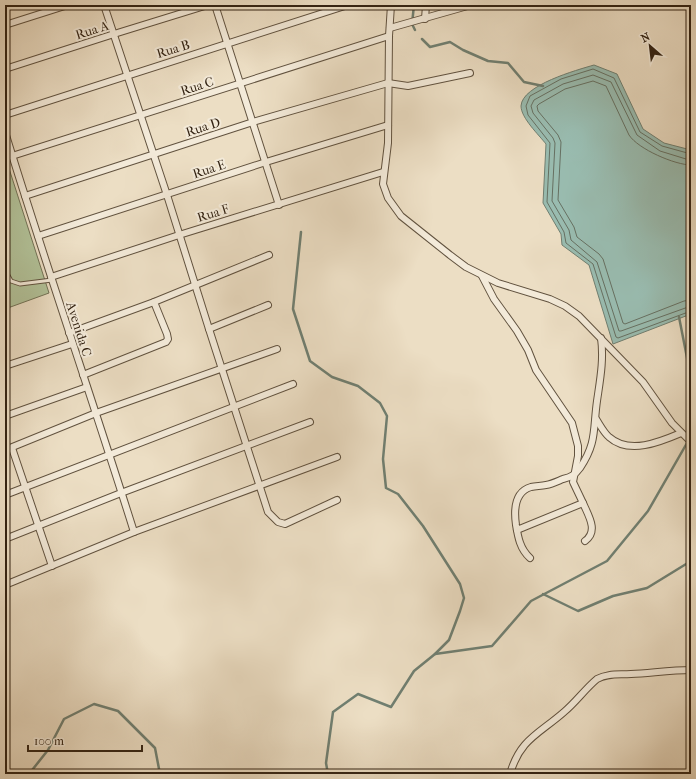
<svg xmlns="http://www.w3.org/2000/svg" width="696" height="779" viewBox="0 0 696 779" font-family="'IM FELL French Canon',serif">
<rect width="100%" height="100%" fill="#ecdec4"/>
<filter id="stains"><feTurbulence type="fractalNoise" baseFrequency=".005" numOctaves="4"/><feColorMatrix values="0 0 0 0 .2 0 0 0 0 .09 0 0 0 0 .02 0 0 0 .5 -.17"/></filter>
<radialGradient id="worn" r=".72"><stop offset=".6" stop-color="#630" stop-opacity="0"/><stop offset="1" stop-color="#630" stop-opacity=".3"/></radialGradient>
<!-- green -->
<polygon fill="#b2c299" stroke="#727256" points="5,156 49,293 5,309"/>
<!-- water -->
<path fill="#99bcb0" stroke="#707f71" d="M594 65 617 74 643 129 664 143 691 150V314L613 344 589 265 562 245 561 234 543 203 546 144C539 135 521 118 521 106 522 85 577 70 594 65Z"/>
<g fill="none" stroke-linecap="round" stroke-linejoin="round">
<!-- shore -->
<g stroke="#667062" stroke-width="1">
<polyline points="691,154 662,146 640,132 614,78 593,69 561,79 530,96 526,106 528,115 550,143 547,202 564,232 566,243 593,264 616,337 618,338 691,311"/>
<polyline points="691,159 686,159 660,151 637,135 611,82 593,75 563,84 534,100 531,106 533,113 553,138 555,143 552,201 569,230 571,240 597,262 619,331 621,331 691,306"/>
<path d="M691 165C675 165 638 149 629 135L606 86 593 81 565 89 539 104 537 106 538 111 558 135 561 142 558 200 574 227 577 237 599 254 603 259 623 323 625 324 684 301 691 300"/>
</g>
<!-- stream -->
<g stroke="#707f71" stroke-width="2.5">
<polyline points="414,5 412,24 415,30"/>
<polyline points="422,39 430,47 450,42 463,50 488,61 508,63 524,82 543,86"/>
<polyline points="301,232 293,309 310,361 332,377 358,386 380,403 387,416 383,459 386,488 398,494 423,526 460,584 464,598 460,611 449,640 435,654"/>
<polyline points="679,317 691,378"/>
<polyline points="543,594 578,611 613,596 647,588 691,561"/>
<polyline points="29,774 48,750 64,719 94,704 118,711 155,748 160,774"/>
<polyline points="328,774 326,763 333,712 358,694 391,707 414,671 435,654 492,646 531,601 607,561 648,511 691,436"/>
</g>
<defs>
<polyline id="lane" points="5,270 11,281 20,284 52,280"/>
<g id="street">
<polyline points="104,5 167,195 209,329 268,512 278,522 285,524 337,500"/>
<polyline points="215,5 279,205"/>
<polyline points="391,5 389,36 388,143 383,184 388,198 401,216 450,255 466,267 498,283 550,299 565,306 579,316 643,382 672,423 691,442"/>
<polyline points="425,19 426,5"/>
<polyline points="5,25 68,5"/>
<polyline points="390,28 471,5"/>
<polyline points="5,69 114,34 208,5"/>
<polyline points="5,115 348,5"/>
<path d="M5 132C46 266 92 398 134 532"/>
<polyline points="12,156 389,36"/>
<polyline points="25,196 253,122 388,83 408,86 470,73"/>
<polyline points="38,236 266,162 388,125"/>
<polyline points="482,276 494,299 517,331 528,350 536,370 572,423 578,446 578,456 573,482 583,503 517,530"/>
<polyline points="51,277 179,235 383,172"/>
<polyline points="209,329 268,305"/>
<polyline points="69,333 154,302 269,255"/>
<polyline points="5,366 72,344"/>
<polyline points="83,375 166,342 168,339 167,334 154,302"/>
<polyline points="5,416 87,387"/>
<path d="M596 419C600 425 604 433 609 437 629 455 660 442 681 433"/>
<polyline points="12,448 52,566"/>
<polyline points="5,450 96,413 277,349"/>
<polyline points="5,495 293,384"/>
<path d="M583 503C588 515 599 531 585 541"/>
<polyline points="5,539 121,493 310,422"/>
<path d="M530 558C520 549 518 537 516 525 514 511 514 492 531 487 536 486 541 486 546 485 552 484 558 481 563 479 571 477 575 475 580 468 597 443 593 429 597 401 600 380 604 360 601 338"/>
<polyline points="5,585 134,532 337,457"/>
<path d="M510 774C520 739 539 734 564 712 576 702 585 689 597 679 608 673 619 675 631 674 651 673 671 670 691 670"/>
</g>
</defs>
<!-- lane casing -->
<use href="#lane" stroke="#61523f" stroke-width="5"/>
<!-- street casing -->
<use href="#street" stroke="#61523f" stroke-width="8"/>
<!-- lane -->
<use href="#lane" stroke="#f3ead9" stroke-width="3"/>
<!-- street -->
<use href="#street" stroke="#f3ead9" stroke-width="6"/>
</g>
<g text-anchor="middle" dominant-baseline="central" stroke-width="4" stroke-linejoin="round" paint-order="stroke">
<!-- street labels -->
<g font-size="13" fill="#332313" stroke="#f3ead9">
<text transform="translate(92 30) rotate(-18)">Rua A</text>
<text transform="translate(173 49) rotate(-17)">Rua B</text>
<text transform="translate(197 86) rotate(-18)">Rua C</text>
<text transform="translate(203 127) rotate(-18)">Rua D</text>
<text transform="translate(209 169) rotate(-18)">Rua E</text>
<text transform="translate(213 213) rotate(-17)">Rua F</text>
<text transform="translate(79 329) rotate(72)">Avenida C</text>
</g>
</g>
<!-- margin -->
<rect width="696" height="779" fill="none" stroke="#ecdec4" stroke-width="20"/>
<rect x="6" y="6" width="684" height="767" fill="none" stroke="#332313" stroke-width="2"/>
<rect x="10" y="10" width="676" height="759" fill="none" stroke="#332313"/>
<!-- north arrow -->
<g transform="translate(650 46) rotate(332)" stroke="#f3ead9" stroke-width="3" paint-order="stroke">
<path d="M0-3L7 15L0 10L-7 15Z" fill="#332313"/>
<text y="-6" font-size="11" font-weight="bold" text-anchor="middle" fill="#332313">N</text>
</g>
<!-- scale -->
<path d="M28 745v6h114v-6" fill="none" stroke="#332313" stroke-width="2"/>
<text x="34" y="745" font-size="12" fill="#332313" stroke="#f3ead9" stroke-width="3" paint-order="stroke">100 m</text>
<rect width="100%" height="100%" filter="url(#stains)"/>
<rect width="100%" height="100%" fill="url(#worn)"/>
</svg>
